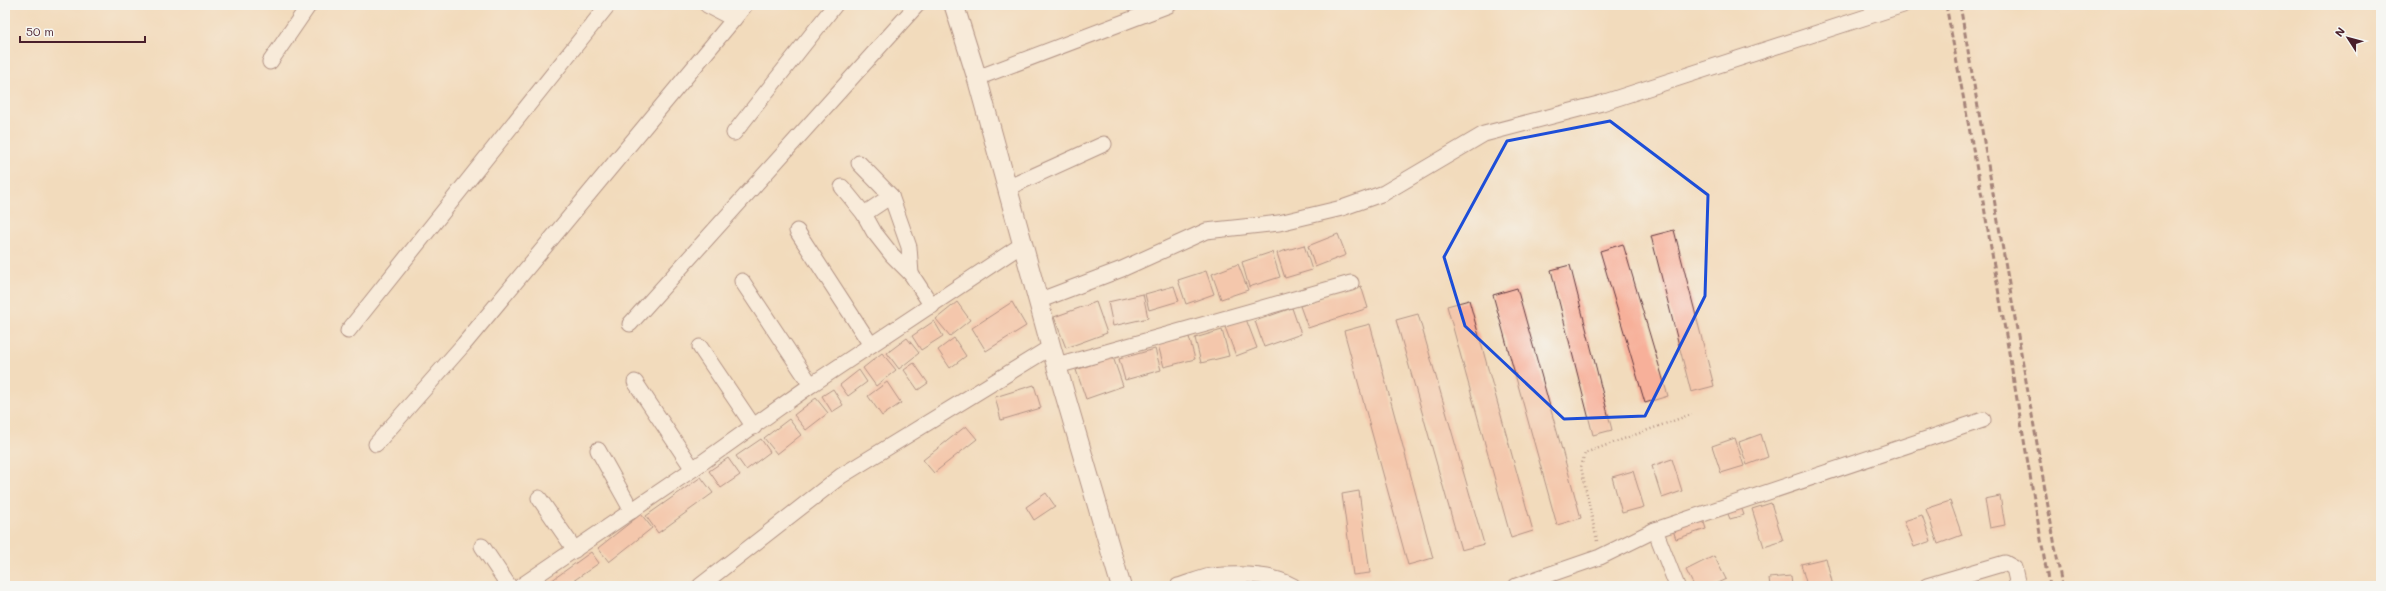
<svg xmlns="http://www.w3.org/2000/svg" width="2386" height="591" viewBox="0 0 2386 591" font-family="Mali,sans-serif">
<rect width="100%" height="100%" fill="#f6f6f2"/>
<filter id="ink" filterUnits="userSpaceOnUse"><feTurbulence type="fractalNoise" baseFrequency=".025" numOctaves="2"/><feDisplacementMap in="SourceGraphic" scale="8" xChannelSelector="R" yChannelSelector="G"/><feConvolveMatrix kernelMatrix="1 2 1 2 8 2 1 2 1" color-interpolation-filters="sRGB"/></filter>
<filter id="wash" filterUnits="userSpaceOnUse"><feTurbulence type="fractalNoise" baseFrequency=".012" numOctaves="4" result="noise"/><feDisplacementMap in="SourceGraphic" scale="16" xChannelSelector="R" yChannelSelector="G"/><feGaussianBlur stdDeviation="0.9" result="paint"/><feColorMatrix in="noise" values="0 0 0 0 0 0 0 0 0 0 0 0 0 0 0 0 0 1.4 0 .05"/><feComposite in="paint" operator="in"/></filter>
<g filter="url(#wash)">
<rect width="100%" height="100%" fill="#f2dbbc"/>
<g id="blocks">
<!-- building -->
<g fill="#f7b09a">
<polygon points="1674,230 1714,386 1691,392 1651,236"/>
<polygon points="1338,234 1346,255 1315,267 1308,246"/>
<polygon points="1623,244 1668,396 1645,403 1600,251"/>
<polygon points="1304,245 1312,270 1285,278 1277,253"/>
<polygon points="1272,252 1280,277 1249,287 1242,262"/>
<polygon points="1238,264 1248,290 1221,299 1212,274"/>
<polygon points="1570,265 1612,430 1593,435 1551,270"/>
<polygon points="1206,271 1214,294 1186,304 1178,280"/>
<polygon points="1174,286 1179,301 1149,310 1145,294"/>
<polygon points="1361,286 1368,308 1308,328 1300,306"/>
<polygon points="1517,288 1581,518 1557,525 1493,295"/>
<polygon points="1143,294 1148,318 1113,326 1108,302"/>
<polygon points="1469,300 1533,531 1511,538 1447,306"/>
<polygon points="957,302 970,320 950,336 936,319"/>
<polygon points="1012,302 1026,326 986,351 972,328"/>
<polygon points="1096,302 1107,333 1066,348 1054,317"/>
<polygon points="1292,308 1301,334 1264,347 1255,321"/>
<polygon points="1418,314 1484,544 1461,550 1396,320"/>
<polygon points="1246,319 1257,348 1236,356 1225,327"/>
<polygon points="934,321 943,336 921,350 912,336"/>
<polygon points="1370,324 1433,558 1408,565 1344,331"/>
<polygon points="1222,330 1229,356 1201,363 1195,338"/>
<polygon points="1189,337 1195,359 1164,367 1158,345"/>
<polygon points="907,338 919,353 899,369 887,353"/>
<polygon points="954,338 966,356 950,368 938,350"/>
<polygon points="1155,349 1161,370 1125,380 1119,359"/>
<polygon points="882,353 896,370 876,386 863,368"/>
<polygon points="1113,357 1123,386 1086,399 1076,370"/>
<polygon points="914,363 928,383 918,390 904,370"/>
<polygon points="859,370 867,382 848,396 840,385"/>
<polygon points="887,382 901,403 882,416 868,396"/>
<polygon points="1034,385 1041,408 1001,420 995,397"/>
<polygon points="833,389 843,405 832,412 822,396"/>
<polygon points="816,398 828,413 806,430 794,415"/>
<polygon points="789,419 801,435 777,454 764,438"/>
<polygon points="966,426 977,439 934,473 923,460"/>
<polygon points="1761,434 1768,457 1747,465 1739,442"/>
<polygon points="1735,438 1744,466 1721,473 1712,446"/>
<polygon points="761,439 770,452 746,470 736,456"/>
<polygon points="728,458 740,475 721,488 709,471"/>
<polygon points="1672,459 1682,491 1662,498 1652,466"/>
<polygon points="1633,471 1644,507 1622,513 1612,477"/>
<polygon points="701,477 713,493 658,533 646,516"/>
<polygon points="1359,491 1370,573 1353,575 1342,494"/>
<polygon points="1046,493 1055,506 1034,520 1026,507"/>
<polygon points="2000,496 2005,525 1990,528 1985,499"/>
<polygon points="1950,501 1962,535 1938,544 1926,509"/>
<polygon points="1771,503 1783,541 1764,547 1752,509"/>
<polygon points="1740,504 1744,515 1730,519 1726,509"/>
<polygon points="641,514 652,528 609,562 598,548"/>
<polygon points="1922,515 1931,541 1914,547 1904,521"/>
<polygon points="1702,516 1706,529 1676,539 1672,527"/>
<polygon points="591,552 599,563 566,586 544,586"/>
<polygon points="1714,556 1726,579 1711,586 1694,586 1686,570"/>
<polygon points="1826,558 1833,586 1807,586 1801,564"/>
<polygon points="1791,576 1792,586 1770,586 1769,578"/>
<polygon points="1744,582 1745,586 1736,586"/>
</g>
</g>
</g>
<g filter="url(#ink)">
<use href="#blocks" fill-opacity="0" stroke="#633b41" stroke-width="1"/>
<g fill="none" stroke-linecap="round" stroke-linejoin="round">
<defs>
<g id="minor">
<polyline points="707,5 734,19 745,5"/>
<polyline points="270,62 309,5"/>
<polyline points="977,78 1169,5"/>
<polyline points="734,133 835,5"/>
<polyline points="859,163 891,196"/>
<polyline points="842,187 864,214 874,232 892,255 911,274 932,306"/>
<polyline points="1007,188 1104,144"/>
<polyline points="864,214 891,196 909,247 911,274"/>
<polyline points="797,231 871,345"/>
<polyline points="742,281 811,385"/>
<polyline points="1038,301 1122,269 1206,231 1279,223 1342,208 1384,193 1484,134 1602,103 1903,5"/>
<polyline points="630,324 917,5"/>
<polyline points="348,331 608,5"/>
<polyline points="700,347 754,427"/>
<polyline points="1057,366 1351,283"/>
<polyline points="635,382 693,469"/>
<polyline points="376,444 464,344 734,19"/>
<polyline points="598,450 632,511"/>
<polyline points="539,498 575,550"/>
<polyline points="1655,530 1677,586"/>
<polyline points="482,546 509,586"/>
<polyline points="521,586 693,469 811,385 1023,244"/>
<polyline points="700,586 841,476 1051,347"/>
<path d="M1178 586C1189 583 1200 578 1211 576 1235 574 1272 573 1293 586"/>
<polyline points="1516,586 1600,557 1655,530 1983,420"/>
<polyline points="1927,586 2005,563 2014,568 2018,586"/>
</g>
<polyline id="tertiary" points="954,5 977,78 1051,347 1121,586"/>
</defs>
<!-- minor casing -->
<use href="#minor" stroke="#633b41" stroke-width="17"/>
<!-- tertiary casing -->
<use href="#tertiary" stroke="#633b41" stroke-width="21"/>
<!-- path -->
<polyline stroke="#633b41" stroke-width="2.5" stroke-dasharray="1 3" stroke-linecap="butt" points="1597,541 1581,467 1585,453 1692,414"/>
<!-- minor -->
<use href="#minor" stroke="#fff" stroke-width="15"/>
<!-- tertiary -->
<use href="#tertiary" stroke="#fff" stroke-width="19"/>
<!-- rail -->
<g stroke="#4a1f2b" stroke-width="3" stroke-dasharray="6 3" stroke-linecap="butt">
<polyline points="1946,5 1984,207 2049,586"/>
<polyline points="1960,5 2062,586"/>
</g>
</g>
</g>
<!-- marked area -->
<path d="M0 0H2386V591H0ZM1610 121 1708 195 1705 296 1645 416 1564 419 1465 326 1444 257 1507 141Z" fill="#f2dbbc" fill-opacity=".55" fill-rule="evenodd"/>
<path fill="none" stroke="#1d4ed8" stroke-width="3" stroke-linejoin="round" d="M1610 121 1708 195 1705 296 1645 416 1564 419 1465 326 1444 257 1507 141Z"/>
<!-- margin -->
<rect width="2386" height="591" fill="none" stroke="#f6f6f2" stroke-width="20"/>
<!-- north arrow -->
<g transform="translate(2348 38) rotate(306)" stroke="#f6f6f2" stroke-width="3" paint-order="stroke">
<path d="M0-3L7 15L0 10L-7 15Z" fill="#4a1f2b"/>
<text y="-6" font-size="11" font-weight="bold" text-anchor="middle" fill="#4a1f2b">N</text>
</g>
<!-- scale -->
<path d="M20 36v6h125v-6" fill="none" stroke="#4a1f2b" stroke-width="2"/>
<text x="26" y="36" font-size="12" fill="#4a1f2b" stroke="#f6f6f2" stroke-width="3" paint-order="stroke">50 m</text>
</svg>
